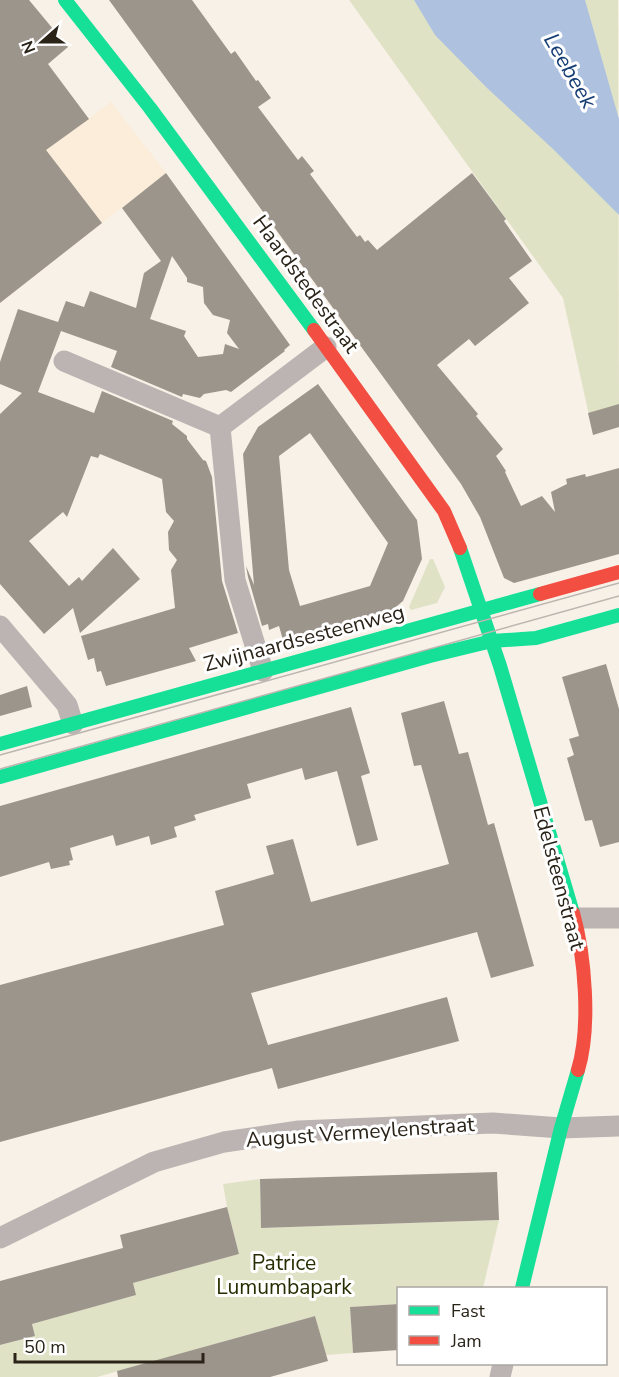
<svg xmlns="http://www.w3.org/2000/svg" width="619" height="1377" viewBox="0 0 619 1377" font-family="'Nunito Sans',sans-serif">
<rect width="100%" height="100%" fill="#f8f1e7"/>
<!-- built -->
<polygon fill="#fbedd9" points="33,100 62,139 111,102 166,173 0,303 0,123"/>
<!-- green -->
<g fill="#e0e2c6">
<polygon points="349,0 618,0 619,406 589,415 563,298"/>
<polygon points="430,559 433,559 445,587 437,603 411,610 409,607"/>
<polygon points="260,1179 261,1228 499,1220 483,1288 398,1288 398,1304 350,1307 353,1353 326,1355 315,1316 97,1377 0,1377 0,1345 35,1336 32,1324 135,1295 133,1283 239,1254 227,1207 223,1184"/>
</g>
<!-- water -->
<polygon fill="#aec2df" points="414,0 585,0 619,119 619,215 554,150 487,88 435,35"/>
<!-- building -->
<g fill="#9c958c" fill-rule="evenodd">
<polygon points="0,0 29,0 68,47 48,64 89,119 46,150 102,223 0,303"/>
<polygon points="109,0 192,0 231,54 235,51 256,81 258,80 271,98 258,107 298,160 302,156 314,171 310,174 357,237 360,235 365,242 368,240 377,250 472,173 506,219 504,221 532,261 509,278 529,303 475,346 469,339 437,365 478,414 476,416 503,449 496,456 506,471 505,472 521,506 542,496 555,512 551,492 567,484 566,479 585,474 586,477 619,468 619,554 514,583 504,578 480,517 461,484"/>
<path d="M166 173 290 345 284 350 285 351 231 392 226 390 204 394 200 398 183 394 182 397 111 367 117 351 61 331 38 392 94 413 102 391 173 421 172 424 187 436V439L203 460 206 461 212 477 222 581 238 633 189 648 196 661 106 686 101 671 97 672 94 658 88 660 81 636 175 608 171 570 177 560 169 550 168 532 174 521 166 512 162 479 100 454 98 458 91 456 67 517 63 512 29 541 69 586 79 577 82 581 113 548 140 579 80 633 73 608 44 634 0 584V414L22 393 0 384V362L18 309 58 322 66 301 84 307 90 291 136 308 144 273 161 261 122 208ZM172 256 187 278V282L203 287 204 303 213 315 230 320 227 333 239 349 225 344 223 354 198 357 184 336 186 331 150 319Z"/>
<path d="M318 384 417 520 422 559 403 601 379 621 285 647 279 626 269 630 268 624 262 626 248 577 246 566 254 585 243 454 258 427ZM310 433 388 543 370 586 300 606 289 570 279 456Z"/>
<polygon points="619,404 619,427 593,435 588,413"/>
<polygon points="606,664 619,709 619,842 600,847 592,820 585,821 567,758 574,755 569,739 579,736 562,677"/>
<polygon points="27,686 32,707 0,716 0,695"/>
<polygon points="444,701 459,754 468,752 488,825 494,823 534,966 491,978 477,932 251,993 268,1045 447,997 459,1041 278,1089 272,1068 0,1142 0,985 224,925 215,891 274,874 266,846 293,839 311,902 449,864 421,765 414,766 401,713"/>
<polygon points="351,707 370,773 361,776 378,840 357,846 337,771 305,780 302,768 247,784 251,798 194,815 196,820 174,827 177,837 151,845 149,836 116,846 113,835 70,848 73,860 69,861 70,865 51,869 49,862 0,877 0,806"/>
<polygon points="497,1172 499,1220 261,1228 260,1179"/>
<polygon points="227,1207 239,1254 133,1283 136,1295 32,1324 35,1336 0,1345 0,1281 123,1248 120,1235"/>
<polygon points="399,1304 399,1350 353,1353 350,1307"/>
<polygon points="315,1316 328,1361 270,1377 118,1377 117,1371"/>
</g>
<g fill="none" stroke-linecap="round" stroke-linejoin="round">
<!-- street -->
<g stroke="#bcb4b2" stroke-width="21">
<polyline points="64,361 220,427 326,347"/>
<polyline points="220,427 235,580 263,671"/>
<polyline points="0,626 67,705 73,724"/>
<polyline points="574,918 619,918"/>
<polyline points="0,1238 154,1162 224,1142 299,1131 493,1123 561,1128 619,1126"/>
<polyline points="500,1377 503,1364"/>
</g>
<!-- fast -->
<g stroke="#16e098" stroke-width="14">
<polyline points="65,0 150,108 314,330"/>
<polyline points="460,548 500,666 573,913"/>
<polyline points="0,744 540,594"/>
<polyline points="0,777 430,656 492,641 536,638 619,615"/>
<polyline points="522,1288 561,1128 578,1070"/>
</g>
<!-- jam -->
<g stroke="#f24e42" stroke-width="14">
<polyline points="314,330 444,511 460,548"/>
<polyline points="540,594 619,572"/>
<path d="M573 913C585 956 591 1027 578 1070"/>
</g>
<!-- tram -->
<g stroke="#bcb5b0" stroke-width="1.5">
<polyline points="0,755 619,583"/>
<polyline points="0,769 619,596"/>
</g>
</g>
<g text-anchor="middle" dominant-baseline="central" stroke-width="6" stroke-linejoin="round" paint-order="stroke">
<!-- street labels -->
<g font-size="21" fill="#2a2318" stroke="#fff">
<text transform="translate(306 284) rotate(54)">Haardstedestraat</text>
<text transform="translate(304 638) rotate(-15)">Zwijnaardsesteenweg</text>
<text transform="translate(559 878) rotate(75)">Edelsteenstraat</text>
<text transform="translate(360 1132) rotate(-4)">August Vermeylenstraat</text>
</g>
<!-- park labels -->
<g font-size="21" fill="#272d01" stroke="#fff">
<text x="284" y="1263">Patrice<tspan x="284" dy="24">Lumumbapark</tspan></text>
</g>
<!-- water labels -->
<g font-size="22" font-style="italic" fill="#153d75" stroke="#fff">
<text transform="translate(570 71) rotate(60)">Leebeek</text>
</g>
</g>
<!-- legend -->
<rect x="397" y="1287" width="210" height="78" fill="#ffffff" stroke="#aaa7a3" stroke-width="1.5"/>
<rect x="409" y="1306" width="30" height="9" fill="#16e098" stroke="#aaa7a3" stroke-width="1.5"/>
<text x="451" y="1317" font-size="18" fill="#2a2318">Fast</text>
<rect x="409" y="1336" width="30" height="9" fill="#f24e42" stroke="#aaa7a3" stroke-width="1.5"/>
<text x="451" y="1347" font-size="18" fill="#2a2318">Jam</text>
<!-- north arrow -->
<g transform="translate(42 42) rotate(249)" stroke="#ffffff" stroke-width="4.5" paint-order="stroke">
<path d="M0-4.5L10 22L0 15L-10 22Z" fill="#2a2318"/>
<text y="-9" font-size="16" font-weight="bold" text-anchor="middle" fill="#2a2318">N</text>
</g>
<!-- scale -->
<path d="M15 1353v9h188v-9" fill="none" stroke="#2a2318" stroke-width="3"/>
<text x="24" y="1353" font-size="18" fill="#2a2318" stroke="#ffffff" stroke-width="4.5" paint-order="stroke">50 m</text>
</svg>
